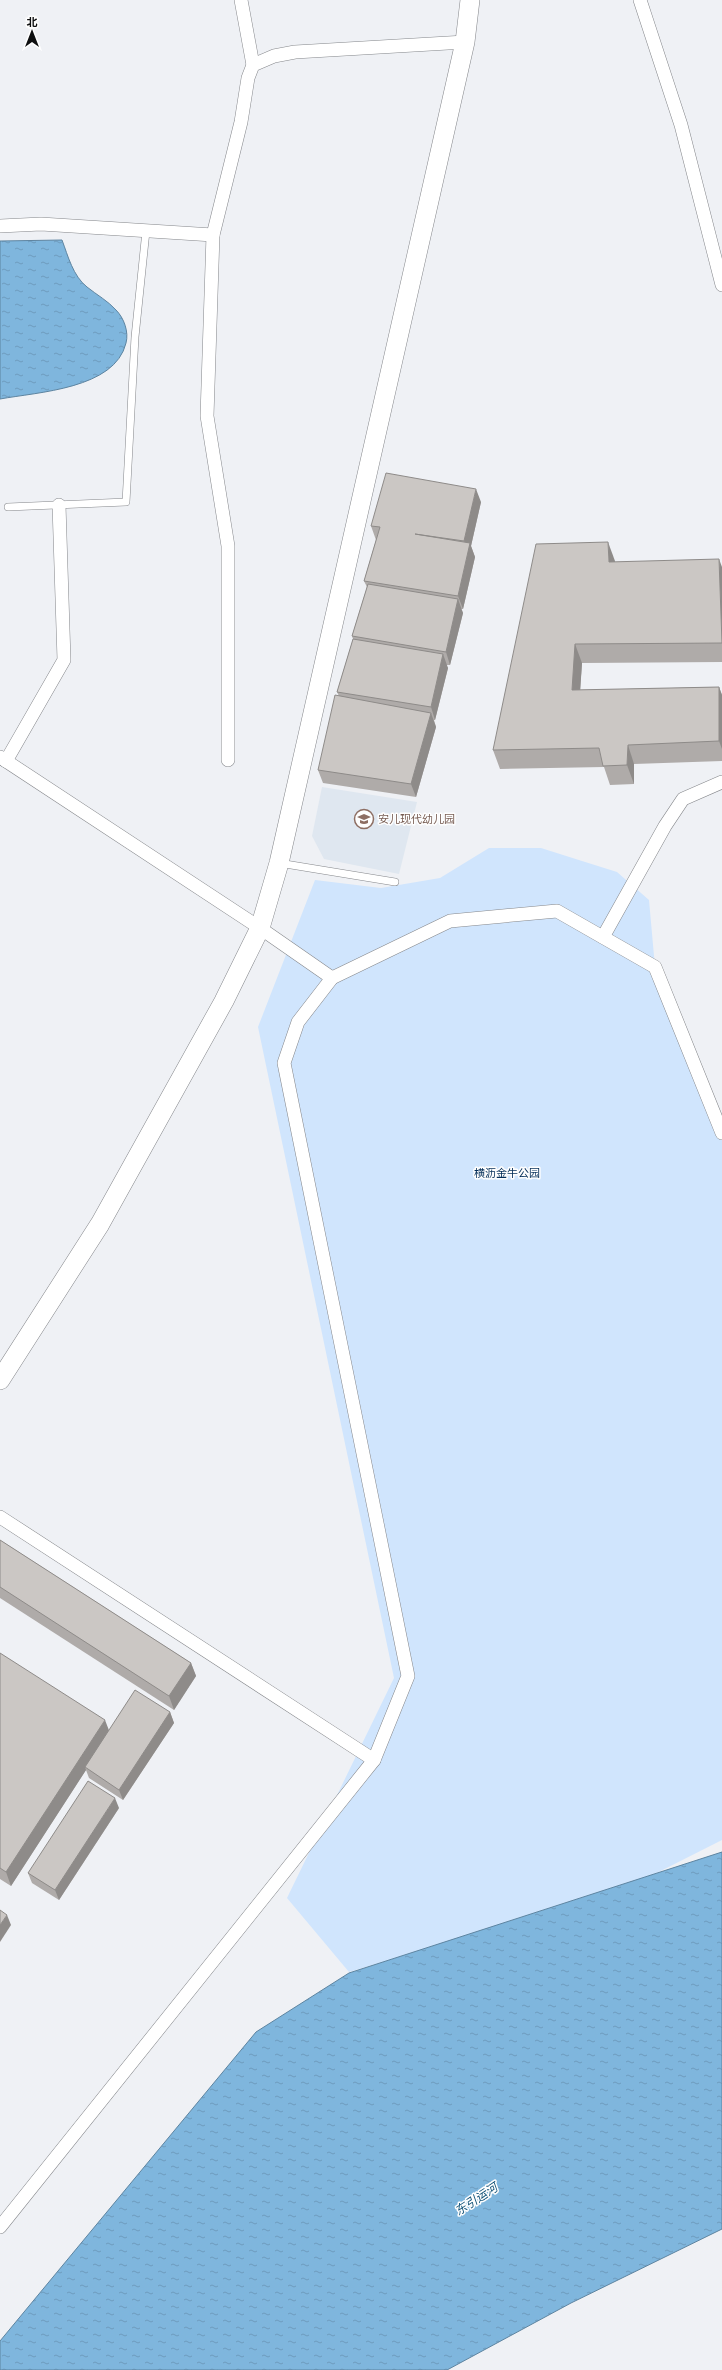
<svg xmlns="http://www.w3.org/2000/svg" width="722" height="2370" viewBox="0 0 722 2370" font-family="Inter,'Noto Sans SC',sans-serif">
<defs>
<pattern id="water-ripples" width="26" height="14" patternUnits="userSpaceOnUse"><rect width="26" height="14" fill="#7fb6dd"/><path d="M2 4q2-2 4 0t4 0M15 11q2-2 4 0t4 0" fill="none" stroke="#6d9bbd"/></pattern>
</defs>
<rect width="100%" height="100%" fill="#eff1f5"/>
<!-- built -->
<polygon fill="#dfe7f0" points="322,787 417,802 399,874 324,859 312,836"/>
<!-- park -->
<polygon fill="#d0e5fd" points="489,848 541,848 582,861 617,872 649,900 655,967 722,1133 722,1840 625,1889 349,1972 287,1898 394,1678 258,1027 315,880 381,888 440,878"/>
<!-- water -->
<g fill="url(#water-ripples)" stroke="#5d84a0">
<path d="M62 240C68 256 73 276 87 287 97 295 108 301 116 310 124 318 129 332 126 343 115 389 38 392 0 399V241Z"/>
<polygon points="722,1852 722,2229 571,2303 447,2370 0,2370 0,2341 256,2032 349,1973"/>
</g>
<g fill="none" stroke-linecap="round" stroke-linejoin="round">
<defs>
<g id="lane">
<polyline points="8,507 126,502 135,337 146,231"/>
<polyline points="279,863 395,882"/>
</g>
<g id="street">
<polyline points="241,0 253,65"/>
<polyline points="640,0 681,125 722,285"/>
<polyline points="0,226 41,224 213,235"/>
<polyline points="0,757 260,928 332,978"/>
<polyline points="228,760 228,546 207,416 213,235 241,122 248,78 253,65 274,56 295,52 465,42"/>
<polyline points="6,761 64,660 59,505"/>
<polyline points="603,937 665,826 683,799 722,782"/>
<polyline points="0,1517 374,1760"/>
<polyline points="0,2227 374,1760 408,1676 284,1063 298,1022 332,978 450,921 557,911 655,967 722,1133"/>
</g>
<polyline id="secondary" points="0,1380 100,1224 224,1001 260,928 279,863 465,42 470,0"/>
</defs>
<!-- lane casing -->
<use href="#lane" stroke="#85878b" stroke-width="8"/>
<!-- street casing -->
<use href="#street" stroke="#85878b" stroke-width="14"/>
<!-- secondary casing -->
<use href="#secondary" stroke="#85878b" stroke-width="20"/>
<!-- lane -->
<use href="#lane" stroke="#fff" stroke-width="7"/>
<!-- street -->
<use href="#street" stroke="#fff" stroke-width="13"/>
<!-- secondary -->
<use href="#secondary" stroke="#fff" stroke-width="19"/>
</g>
<!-- wall -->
<g fill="#afaba9">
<polygon points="481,502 471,546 475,557 463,609 461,609 463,613 450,665 446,665 448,668 435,720 434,720 436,727 416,797 323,783 318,770 339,696 337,692 353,639 352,636 367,587 364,581 376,540 371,526"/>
<polygon points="615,561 615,562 722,567 722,662 582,663 580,690 719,687 722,695 722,761 634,764 634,784 610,785 604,767 500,769 493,750"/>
<polygon points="0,1540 191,1663 196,1676 174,1710 0,1598"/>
<polygon points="0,1653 109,1731 170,1712 174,1723 123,1800 89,1778 86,1770 11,1886 0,1879"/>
<polygon points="119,1808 59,1900 32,1883 28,1873"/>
</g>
<!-- shaded-wall -->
<g fill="#8e8b89">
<polygon points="476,489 481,502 471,546 475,557 463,609 458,596 468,552 464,541"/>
<polygon points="608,542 615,561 616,581 609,562"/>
<polygon points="719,559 722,567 722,644 722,643"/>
<polygon points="458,599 463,613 450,665 446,652"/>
<polygon points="575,644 582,663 579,709 572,690"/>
<polygon points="443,654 448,668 435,720 431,707"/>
<polygon points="719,687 722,695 722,749 719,741"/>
<polygon points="431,713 436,727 416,797 411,784"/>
<polygon points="628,745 634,764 634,784 627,765"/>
<polygon points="191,1663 196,1676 174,1710 169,1696"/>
<polygon points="170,1712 174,1723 123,1800 119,1790"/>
<polygon points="105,1720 110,1733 85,1767 86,1770 11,1886 6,1872"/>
<polygon points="115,1798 119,1808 59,1900 55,1890"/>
<polygon points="7,1915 11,1925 0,1942 0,1925"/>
</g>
<!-- building -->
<g fill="#cbc7c4" stroke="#8e8b89">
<polygon points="386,473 476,489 464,541 415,534 470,543 458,596 364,581 380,527 371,526"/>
<polygon points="608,542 609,562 719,559 722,643 575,644 572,690 719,687 719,741 628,745 627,765 603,766 599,748 493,750 536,544"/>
<polygon points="368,584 458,599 446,652 352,636"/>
<polygon points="353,639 443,654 431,707 337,692"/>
<polygon points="335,695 431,713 411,784 318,770"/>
<polygon points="0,1540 191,1663 169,1696 0,1587"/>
<polygon points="0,1653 105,1720 6,1872 0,1868"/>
<polygon points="135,1690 170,1712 119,1790 85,1767"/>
<polygon points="88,1781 115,1798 55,1890 28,1873"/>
<polygon points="0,1910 7,1915 0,1925"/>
</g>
<!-- icons -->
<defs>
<symbol id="school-ring" viewBox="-11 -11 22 22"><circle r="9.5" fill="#fefefe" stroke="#8d6e63" stroke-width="1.5"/><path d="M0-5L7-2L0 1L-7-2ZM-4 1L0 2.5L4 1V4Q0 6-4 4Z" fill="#8d6e63"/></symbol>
</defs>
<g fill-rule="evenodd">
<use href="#school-ring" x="353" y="808" width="22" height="22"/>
</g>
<g text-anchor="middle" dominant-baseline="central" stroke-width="3" stroke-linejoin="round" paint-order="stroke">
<!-- education labels -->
<g font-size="11" fill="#785e54" stroke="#fefefe" text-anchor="start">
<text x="378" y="819">安儿现代幼儿园</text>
</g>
<!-- park labels -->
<g font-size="11" fill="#032d58" stroke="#fefefe">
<text x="507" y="1173">横沥金牛公园</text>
</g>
<!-- water labels -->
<g font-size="12" font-style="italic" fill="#105278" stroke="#fefefe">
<text transform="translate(476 2199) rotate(-33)">东引运河</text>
</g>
</g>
<!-- north arrow -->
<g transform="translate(32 32)" stroke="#fefefe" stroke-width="3" paint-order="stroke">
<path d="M0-3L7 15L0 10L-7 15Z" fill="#0e0f10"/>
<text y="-6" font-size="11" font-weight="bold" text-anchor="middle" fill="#0e0f10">北</text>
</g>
</svg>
